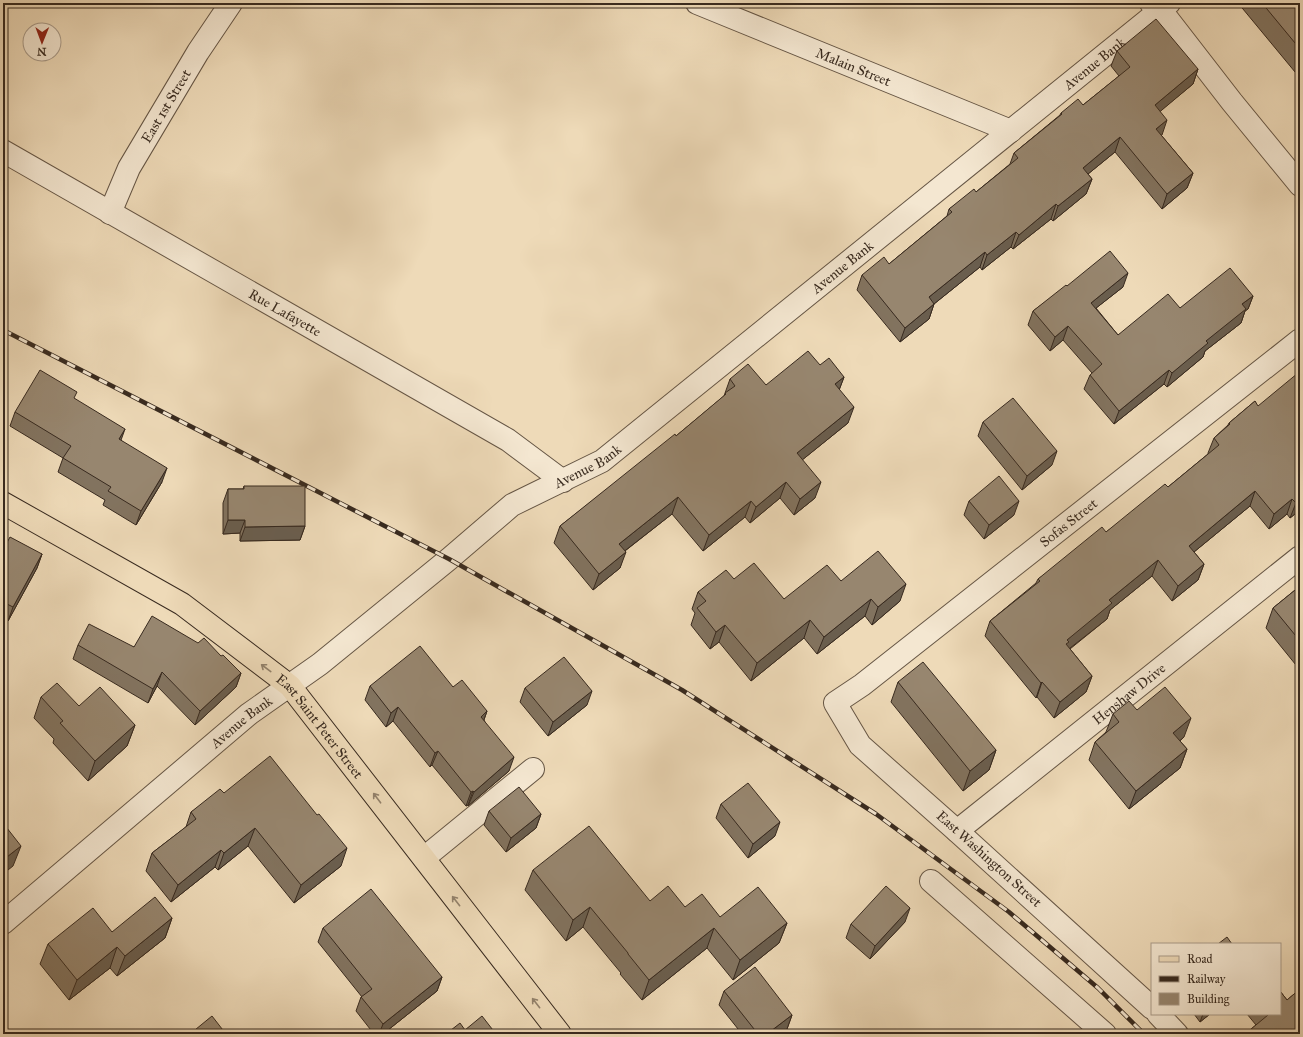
<svg xmlns="http://www.w3.org/2000/svg" width="1303" height="1037" viewBox="0 0 1303 1037" font-family="'IM FELL Great Primer',serif">
<rect width="100%" height="100%" fill="#eedab8"/>
<filter id="stains"><feTurbulence type="fractalNoise" baseFrequency=".005" numOctaves="4"/><feColorMatrix values="0 0 0 0 .2 0 0 0 0 .09 0 0 0 0 .02 0 0 0 .5 -.17"/></filter>
<radialGradient id="worn" r=".72"><stop offset=".6" stop-color="#630" stop-opacity="0"/><stop offset="1" stop-color="#630" stop-opacity=".3"/></radialGradient>
<g fill="none" stroke-linecap="round" stroke-linejoin="round">
<defs>
<g id="minor">
<path id="s1" d="M697 3 1011 131"/>
<polyline points="1151,3 1160,9 1232,102 1300,185"/>
<path id="s2" d="M3 151 508 440 563 481"/>
<path id="s3" d="M110 213 129 168 198 52 231 3"/>
<path id="s4" d="M957 831 1300 557"/>
<polyline points="424,858 533,769"/>
<polyline points="931,881 1105,1034"/>
<path id="s5" d="M3 923 249 714 320 664 449 559 512 505 602 461 1169 3"/>
<path id="s6" d="M1152 1008 957 831 860 745 835 703 862 685 1300 340"/>
<polyline points="1158,1014 1177,1034"/>
</g>
<g id="major">
<path id="s7" d="M3 503 182 604 290 686 560 1034"/>
</g>
</defs>
<!-- minor casing -->
<use href="#minor" stroke="#665645" stroke-width="24"/>
<!-- major casing -->
<use href="#major" stroke="#382a1f" stroke-width="24"/>
<!-- minor -->
<use href="#minor" stroke="#f4e7d1" stroke-width="22"/>
<!-- major -->
<use href="#major" stroke="#eedab8" stroke-width="22"/>
<defs>
<polyline id="rail" points="3,330 449,559 682,690 876,814 1009,912 1098,988 1144,1034"/>
</defs>
<!-- rail casing -->
<use href="#rail" stroke="#382a1f" stroke-width="4.5"/>
<!-- rail -->
<use href="#rail" stroke="#f4e7d1" stroke-width="3" stroke-dasharray="9" stroke-linecap="butt"/>
</g>
<!-- wall -->
<g fill="#82735f" stroke="#382a1f">
<polygon points="1238,3 1300,3 1300,78"/>
<polygon points="1117,51 1198,69 1193,84 1160,111 1161,135 1193,173 1187,188 1162,209 1115,152 1088,174 1092,179 1086,194 1053,221 1051,219 1013,249 1011,247 982,270 980,267 934,304 929,319 900,342 857,290 862,275 889,264 947,216 949,209 976,192 1010,164 1014,153 1060,115 1061,113 1083,105 1119,76 1111,66"/>
<polygon points="1067,286 1123,287 1096,308 1118,335 1180,308 1253,296 1248,309 1245,311 1241,323 1205,351 1203,357 1167,387 1164,384 1114,424 1084,389 1090,375 1092,373 1063,340 1050,351 1028,325 1033,311"/>
<polygon points="820,365 844,377 839,390 848,423 802,460 815,498 794,515 780,498 750,523 745,517 703,551 672,514 625,551 620,568 593,590 554,543 560,526 676,436 724,396 730,379 766,385"/>
<polygon points="75,399 121,440 162,482 136,525 103,505 105,500 58,472 63,458 10,426 15,412"/>
<polygon points="1255,401 1300,510 1290,518 1287,514 1269,529 1250,506 1194,552 1204,564 1198,580 1172,601 1152,576 1110,610 1107,619 1070,649 1092,676 1086,692 1054,718 1037,697 1036,698 985,636 990,621 1036,583 1038,579 1106,532 1168,487 1208,454 1208,453 1214,438 1228,425 1229,423"/>
<polygon points="983,422 1052,465 1022,490 978,436"/>
<polygon points="244,486 305,526 300,540 240,541 240,533 223,534 223,503 228,489 243,489"/>
<polygon points="969,501 1014,515 984,539 964,515"/>
<polygon points="3,550 42,554 37,568 8,621 3,619"/>
<polygon points="734,579 784,599 841,581 900,601 872,625 865,616 817,654 804,638 751,681 719,642 710,649 691,625 695,613 692,609 698,592"/>
<polygon points="1300,586 1300,670 1266,628 1273,608"/>
<polygon points="78,645 134,647 221,656 241,673 236,687 195,725 157,686 148,703 73,659"/>
<polygon points="898,682 996,750 989,770 963,791 891,702"/>
<polygon points="370,686 453,687 487,711 484,720 509,771 468,806 468,805 466,806 432,765 430,767 393,721 386,727 365,700"/>
<polygon points="525,688 587,705 548,736 520,702"/>
<polygon points="41,697 79,706 135,725 127,746 88,781 53,743 54,739 34,718"/>
<polygon points="1137,710 1184,737 1180,741 1187,749 1180,768 1129,809 1089,760 1095,742 1106,732 1113,714"/>
<polygon points="224,793 341,866 294,903 248,846 218,870 215,867 171,902 146,871 152,853 186,827 191,812"/>
<polygon points="721,804 775,836 748,858 716,818"/>
<polygon points="489,811 541,814 536,828 506,852 484,825"/>
<polygon points="533,870 650,901 685,907 720,917 787,923 779,943 733,980 707,948 642,1000 620,974 621,973 583,927 566,941 525,890"/>
<polygon points="172,918 165,938 117,976 110,968 69,1000 40,964 48,944 112,932"/>
<polygon points="905,922 870,959 846,938 851,924"/>
<polygon points="323,928 442,977 437,991 383,1034 374,1034 356,1011 361,997 362,997 318,942"/>
<polygon points="1300,989 1300,1034 1245,1034 1256,1025 1247,1014 1280,1014 1280,991 1287,1000"/>
<polygon points="724,991 792,1015 787,1029 780,1034 742,1034 719,1005"/>
<polygon points="1194,1014 1210,1014 1200,1022"/>
</g>
<!-- shaded-wall -->
<g fill="#6a5e4e" stroke="#382a1f">
<polygon points="1198,69 1193,84 1150,120 1155,105"/>
<polygon points="1167,120 1162,135 1151,143 1156,129"/>
<polygon points="1120,137 1115,152 1077,183 1083,168"/>
<polygon points="1193,173 1187,188 1162,209 1167,194"/>
<polygon points="1092,179 1086,194 1053,221 1058,206"/>
<polygon points="1056,204 1051,219 1013,249 1019,235"/>
<polygon points="1016,232 1011,247 982,270 987,255"/>
<polygon points="985,252 980,267 924,312 929,297"/>
<polygon points="1128,273 1123,287 1086,316 1091,303"/>
<polygon points="1253,296 1248,309 1245,311 1241,323 1205,351 1203,357 1167,387 1172,373 1206,341 1242,304"/>
<polygon points="934,304 929,319 900,342 905,328"/>
<polygon points="1068,326 1063,340 1050,351 1055,337"/>
<polygon points="1169,370 1164,384 1114,424 1119,411"/>
<polygon points="844,377 838,393 835,384"/>
<polygon points="854,407 848,423 791,469 797,453"/>
<polygon points="125,429 120,443 119,439"/>
<polygon points="1057,451 1052,465 1022,490 1027,476"/>
<polygon points="167,468 162,482 136,525 141,511"/>
<polygon points="786,482 780,498 750,523 756,507"/>
<polygon points="821,482 815,498 794,515 800,499"/>
<polygon points="1255,491 1250,506 1183,561 1189,546"/>
<polygon points="678,497 672,514 613,560 619,544"/>
<polygon points="1292,499 1287,514 1269,529 1274,514"/>
<polygon points="1300,500 1300,510 1290,518 1296,503"/>
<polygon points="751,501 745,517 703,551 709,535"/>
<polygon points="1019,501 1014,515 984,539 989,525"/>
<polygon points="228,520 245,520 240,533 223,534"/>
<polygon points="305,526 300,540 240,541 245,527"/>
<polygon points="626,552 620,568 593,590 599,574"/>
<polygon points="42,554 37,568 8,621 13,607"/>
<polygon points="1158,560 1152,576 1110,610 1107,619 1065,652 1060,660 1067,640 1109,600"/>
<polygon points="1204,564 1198,580 1172,601 1178,586"/>
<polygon points="906,584 900,601 872,625 878,607"/>
<polygon points="871,599 865,616 817,654 824,637"/>
<polygon points="810,620 804,638 751,681 757,663"/>
<polygon points="725,625 719,642 710,649 716,632"/>
<polygon points="162,672 157,686 148,703 153,689"/>
<polygon points="241,673 236,687 195,725 200,711"/>
<polygon points="1092,676 1086,692 1054,718 1060,702"/>
<polygon points="1042,682 1037,697 1036,698 1041,683"/>
<polygon points="592,691 587,705 548,736 553,722"/>
<polygon points="398,707 393,721 386,727 391,713"/>
<polygon points="487,711 482,725 481,717"/>
<polygon points="1191,718 1184,737 1167,752 1173,733"/>
<polygon points="135,725 127,746 88,781 95,761"/>
<polygon points="1187,749 1180,768 1129,809 1136,791"/>
<polygon points="996,750 989,770 963,791 970,771"/>
<polygon points="438,751 432,765 430,767 435,753"/>
<polygon points="514,757 509,771 468,806 474,792"/>
<polygon points="473,791 468,805 466,806 471,792"/>
<polygon points="541,814 536,828 506,852 511,838"/>
<polygon points="780,822 775,836 748,858 753,844"/>
<polygon points="255,828 248,846 218,870 224,853"/>
<polygon points="21,846 13,866 3,874 3,860"/>
<polygon points="347,848 341,866 294,903 301,885"/>
<polygon points="221,850 215,867 171,902 178,885"/>
<polygon points="590,907 583,927 566,941 573,920"/>
<polygon points="910,908 905,922 870,959 875,946"/>
<polygon points="172,918 165,938 117,976 125,956"/>
<polygon points="787,923 779,943 733,980 740,960"/>
<polygon points="714,928 707,948 642,1000 649,980"/>
<polygon points="117,947 110,968 69,1000 77,980"/>
<polygon points="442,977 437,991 383,1034 379,1034 383,1024"/>
<polygon points="1203,1014 1210,1014 1200,1022"/>
<polygon points="792,1015 787,1029 780,1034 767,1034"/>
</g>
<!-- building -->
<g fill="#97866f" stroke="#382a1f">
<polygon points="1262,3 1300,3 1300,49"/>
<polygon points="1156,19 1198,69 1155,105 1167,120 1156,129 1193,173 1167,194 1120,137 1083,168 1092,179 1058,206 1056,204 1019,235 1016,232 987,255 985,252 929,297 934,304 905,328 862,275 884,257 889,264 952,212 949,209 974,189 976,192 1018,158 1014,153 1062,114 1061,113 1078,99 1083,105 1130,67 1117,51"/>
<polygon points="1110,251 1128,273 1091,303 1118,335 1168,294 1180,308 1230,268 1253,296 1242,304 1246,309 1206,341 1208,343 1172,373 1169,370 1119,411 1090,375 1102,364 1068,326 1055,337 1033,311 1066,285 1067,286"/>
<polygon points="808,351 820,365 829,358 844,377 835,384 854,407 797,453 821,482 800,499 786,482 756,507 751,501 709,535 678,497 619,544 626,552 599,574 560,526 675,434 676,436 726,394 725,393 735,386 730,379 748,364 766,385"/>
<polygon points="40,370 77,392 74,398 125,429 119,439 167,468 141,511 108,491 111,487 63,458 71,446 15,412"/>
<polygon points="1298,373 1300,375 1300,500 1296,503 1292,499 1274,514 1255,491 1189,546 1204,564 1178,586 1158,560 1109,600 1112,603 1067,640 1069,642 1066,644 1092,676 1060,702 1042,682 1041,683 990,621 1040,581 1038,579 1102,527 1106,532 1165,484 1168,487 1219,445 1214,438 1230,424 1229,423 1255,401 1258,406"/>
<polygon points="1013,398 1057,451 1027,476 983,422"/>
<polygon points="999,476 1019,501 989,525 969,501"/>
<polygon points="244,486 305,486 305,526 245,527 245,520 228,520 228,489 244,489"/>
<polygon points="10,537 42,554 13,607 3,602 3,550"/>
<polygon points="878,551 906,584 878,607 871,599 824,637 810,620 757,663 725,625 716,632 697,608 706,601 698,592 726,570 734,579 754,563 784,599 827,565 841,581"/>
<polygon points="1300,586 1300,641 1273,608"/>
<polygon points="152,616 198,643 204,638 221,656 223,655 241,673 200,711 162,672 153,689 78,645 89,624 134,647"/>
<polygon points="420,646 453,687 462,680 487,711 481,717 514,757 474,792 473,791 471,792 438,751 435,753 398,707 391,713 370,686"/>
<polygon points="564,657 592,691 553,722 525,688"/>
<polygon points="923,662 996,750 970,771 898,682"/>
<polygon points="57,683 79,706 100,687 135,725 95,761 60,723 63,721 41,697"/>
<polygon points="1165,687 1191,718 1173,733 1187,749 1136,791 1095,742 1119,722 1113,714 1129,701 1137,710"/>
<polygon points="270,756 317,815 319,814 347,848 301,885 255,828 224,853 221,850 178,885 152,853 196,819 191,812 220,789 224,793"/>
<polygon points="748,783 780,822 753,844 721,804"/>
<polygon points="519,787 541,814 511,838 489,811"/>
<polygon points="3,823 21,846 3,860"/>
<polygon points="589,826 650,901 668,886 685,907 702,894 720,917 758,887 787,923 740,960 714,928 649,980 628,954 628,953 590,907 573,920 533,870"/>
<polygon points="886,886 910,908 875,946 851,924"/>
<polygon points="371,889 442,977 383,1024 361,997 372,989 323,928"/>
<polygon points="155,897 172,918 125,956 117,947 77,980 48,944 93,908 112,932"/>
<polygon points="1227,937 1232,944 1218,944"/>
<polygon points="755,967 792,1015 767,1034 758,1034 724,991"/>
<polygon points="1300,989 1300,1034 1245,1034 1268,1015 1267,1014 1280,1014 1280,991 1287,1000"/>
<polygon points="212,1016 226,1034 190,1034"/>
<polygon points="482,1016 496,1034 446,1034 460,1023 465,1030"/>
</g>
<!-- one-way arrows -->
<defs><path id="oneway-shaft" d="M-6 0H5M1.5-3L5.5 0L1.5 3" fill="none" stroke-width="1.6" stroke-linecap="round" stroke-linejoin="round"/></defs>
<g stroke="#93826c">
<use href="#oneway-shaft" transform="translate(266 668) rotate(-143)"/>
<use href="#oneway-shaft" transform="translate(377 798) rotate(-127)"/>
<use href="#oneway-shaft" transform="translate(456 901) rotate(-128)"/>
<use href="#oneway-shaft" transform="translate(536 1003) rotate(-128)"/>
</g>
<g text-anchor="middle" dominant-baseline="central" stroke-width="3" stroke-linejoin="round" paint-order="stroke">
<!-- street labels -->
<g font-size="14" fill="#382a1f" stroke="#f4e7d1">
<text stroke="none"><textPath href="#s5" startOffset="1392">Avenue Bank</textPath></text>
<text stroke="none"><textPath href="#s1" startOffset="169">Malain Street</textPath></text>
<text stroke="none"><textPath href="#s3" startOffset="121">East 1st Street</textPath></text>
<text stroke="none"><textPath href="#s5" startOffset="1068">Avenue Bank</textPath></text>
<text stroke="none"><textPath href="#s2" startOffset="325">Rue Lafayette</textPath></text>
<text stroke="none"><textPath href="#s5" startOffset="744">Avenue Bank</textPath></text>
<text stroke="none"><textPath href="#s6" startOffset="737">Sofas Street</textPath></text>
<text stroke="none"><textPath href="#s4" startOffset="220">Henshaw Drive</textPath></text>
<text stroke="none"><textPath href="#s5" startOffset="312">Avenue Bank</textPath></text>
<text stroke="none"><textPath href="#s7" startOffset="391">East Saint Peter Street</textPath></text>
<text transform="translate(989 859) rotate(42)">East Washington Street</text>
</g>
</g>
<!-- margin -->
<rect width="1303" height="1037" fill="none" stroke="#eedab8" stroke-width="16"/>
<rect x="4" y="4" width="1295" height="1029" fill="none" stroke="#382a1f" stroke-width="2"/>
<rect x="8" y="8" width="1287" height="1021" fill="none" stroke="#382a1f"/>
<!-- legend -->
<rect x="1151" y="943" width="130" height="72" fill="#f4e7d1" stroke="#a99b8a"/>
<rect x="1159" y="956" width="20" height="6" fill="#eedab8" stroke="#a99b8a"/>
<text x="1187" y="963" font-size="12" fill="#382a1f">Road</text>
<rect x="1159" y="976" width="20" height="6" fill="#382a1f" stroke="#a99b8a"/>
<text x="1187" y="983" font-size="12" fill="#382a1f">Railway</text>
<rect x="1159" y="993" width="20" height="12" fill="#97866f" stroke="#a99b8a"/>
<text x="1187" y="1003" font-size="12" fill="#382a1f">Building</text>
<!-- north arrow -->
<g transform="translate(42 42) rotate(181)"><circle r="19" fill="#f4e7d1" stroke="#a99b8a"/>
<path d="M0-3L7 15L0 10L-7 15Z" fill="#8f2418"/>
<text y="-6" font-size="11" font-weight="bold" text-anchor="middle" fill="#382a1f">N</text>
</g>
<rect width="100%" height="100%" filter="url(#stains)"/>
<rect width="100%" height="100%" fill="url(#worn)"/>
</svg>
